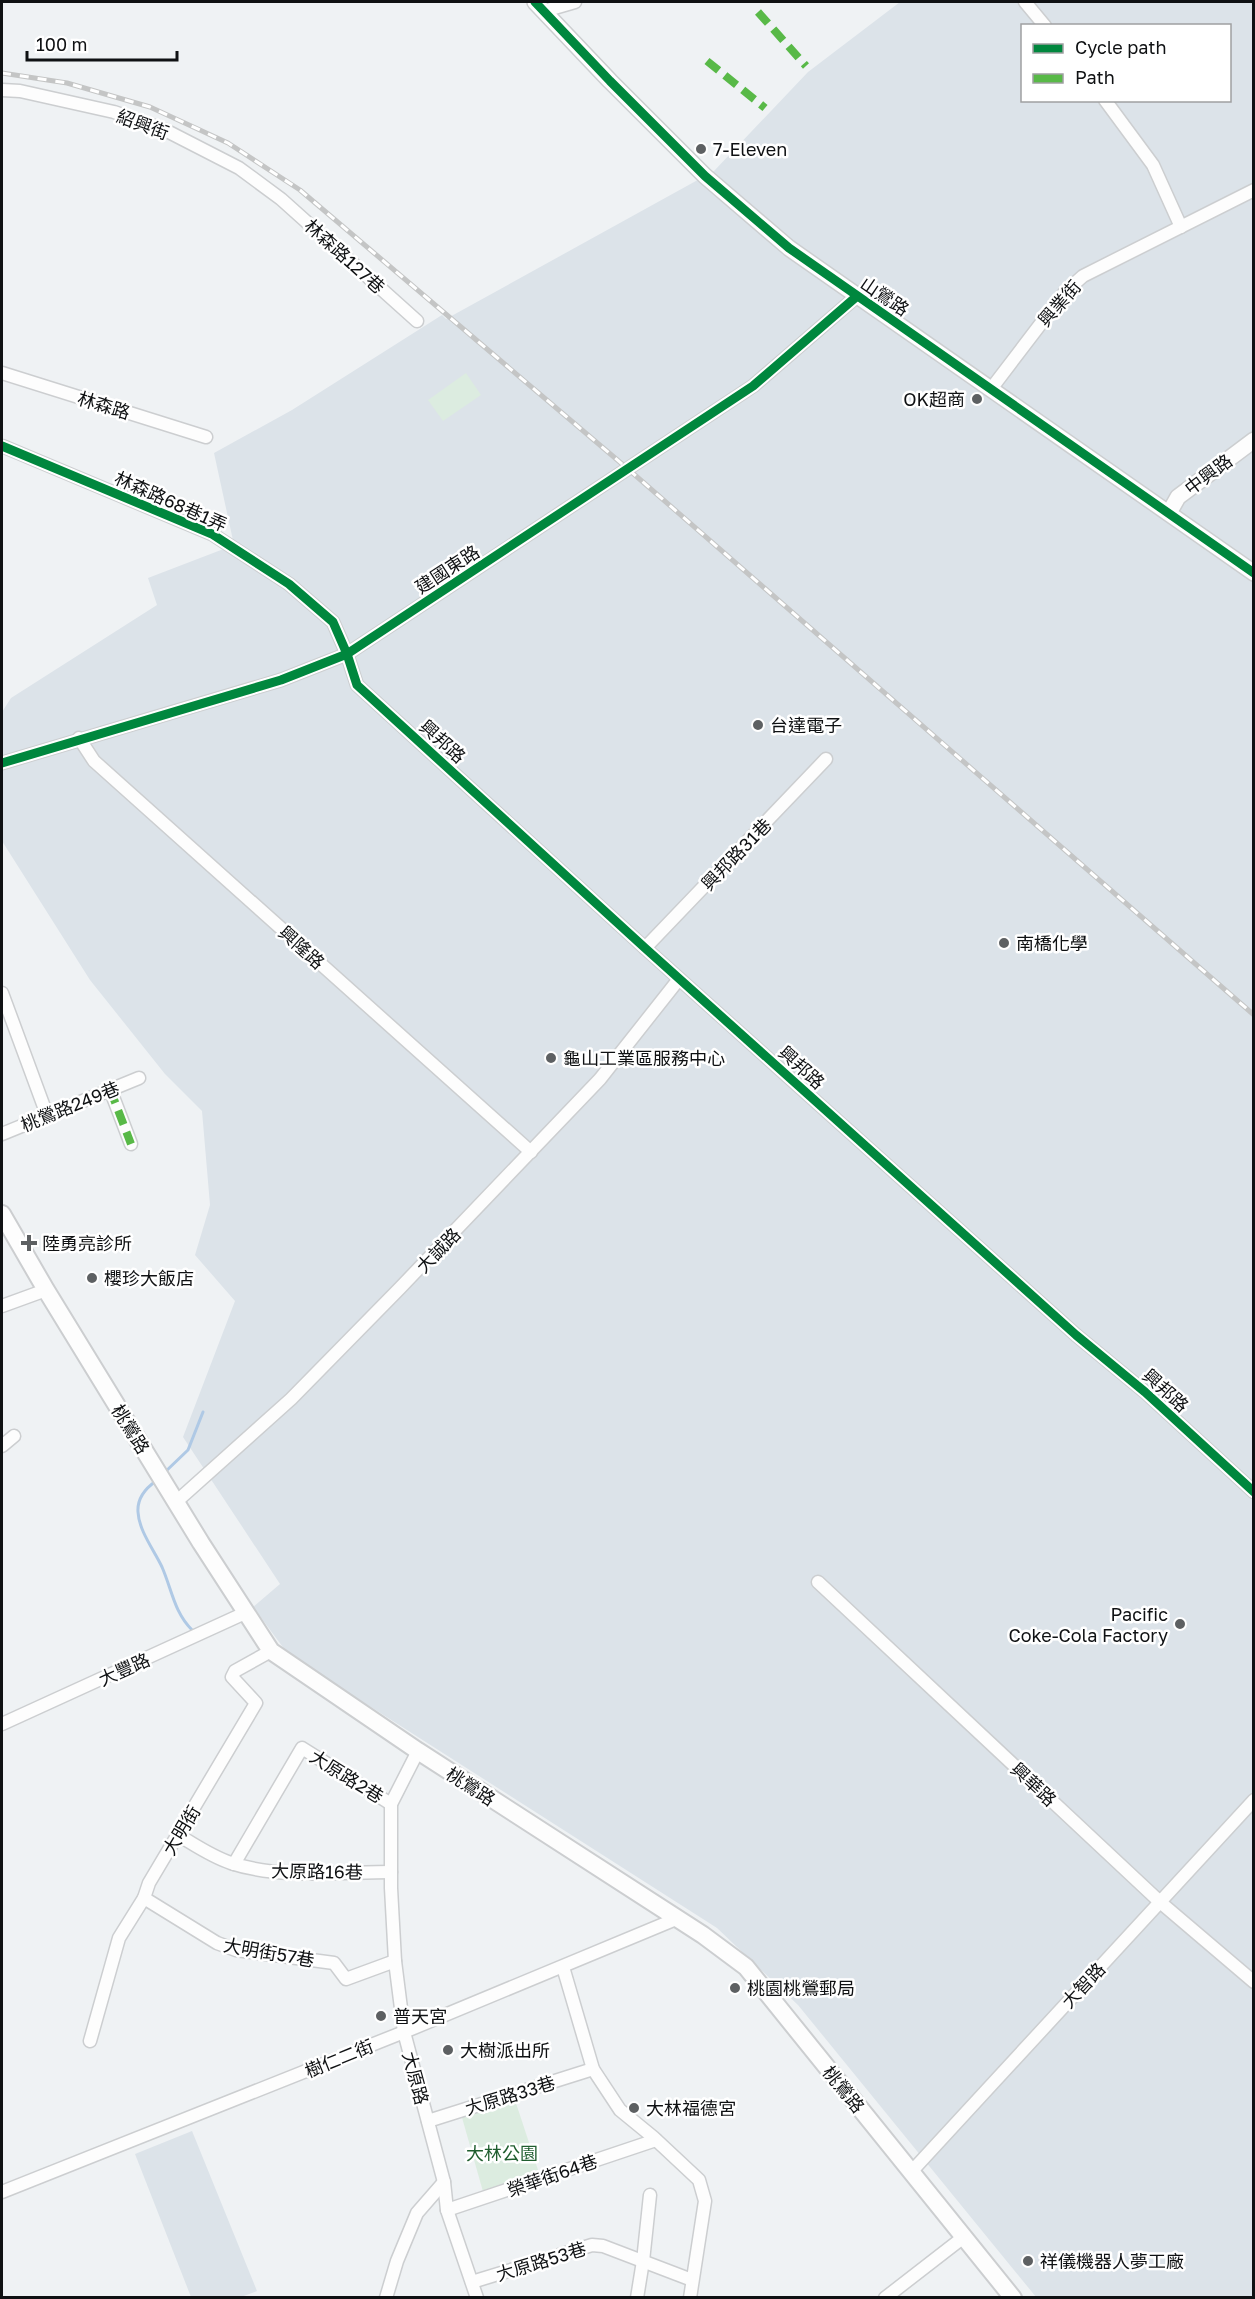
<svg xmlns="http://www.w3.org/2000/svg" width="1255" height="2299" viewBox="0 0 1255 2299" font-family="'Golos Text','Noto Sans TC',sans-serif">
<rect width="100%" height="100%" fill="#eff2f4"/>
<!-- built -->
<g fill="#dce3e9" fill-rule="evenodd">
<path d="M900 2H1253V2297H1036L798 2005 717 1928 288 1654 253 1607 280 1584 183 1437 235 1301 195 1255 210 1205 202 1111 165 1074 90 980 2 841V712L11 698 157 605 148 578 234 545 214 453 292 410 442 315 446 319 714 171 808 72ZM1022 26H1230V100H1022Z"/>
<polygon points="192,2131 257,2291 241,2297 191,2297 135,2154"/>
</g>
<!-- green -->
<g fill="#dcece0">
<polygon points="466,373 481,395 443,421 428,400"/>
<polygon points="513,2094 540,2176 484,2195 461,2114"/>
</g>
<g fill="none" stroke-linecap="round" stroke-linejoin="round">
<!-- stream -->
<g stroke="#afc9e5" stroke-width="3">
<polyline points="165,1472 188,1450 203,1412"/>
<path d="M156 1481C146 1488 137 1498 138 1512 139 1531 154 1550 162 1567 172 1590 174 1612 192 1630"/>
</g>
<defs>
<g id="minor">
<polyline points="1025,2 1045,26"/>
<polyline points="544,11 575,2"/>
<polyline points="2,90 20,91 114,112 163,129 239,168 281,199 417,321"/>
<polyline points="1105,100 1153,165 1181,227"/>
<polyline points="2,373 206,437"/>
<polyline points="991,389 1065,292 1083,276 1254,190"/>
<polyline points="2,446 212,534 289,584 333,622 347,654 357,685 645,948 1076,1335 1145,1392 1254,1492"/>
<polyline points="79,738 94,761 531,1152"/>
<polyline points="2,763 281,680 347,654 753,386 856,297"/>
<polyline points="645,948 826,759"/>
<polyline points="2,993 47,1115"/>
<polyline points="110,1089 131,1144"/>
<polyline points="2,1134 139,1078"/>
<polyline points="2,1306 46,1290"/>
<polyline points="2,1446 14,1436"/>
<polyline points="176,1502 291,1399 400,1288 600,1079 679,979"/>
<polyline points="818,1582 1160,1902 1254,1982"/>
<polyline points="2,1724 245,1613"/>
<polyline points="418,1751 391,1804 391,1888 395,1961 404,2032 444,2182 447,2210 477,2298"/>
<path d="M178 1835C195 1845 212 1857 231 1863 279 1879 340 1872 391 1872"/>
<polyline points="234,1864 302,1748 391,1804"/>
<polyline points="144,1898 217,1943 236,1950 334,1963 346,1979 395,1961"/>
<polyline points="563,1967 593,2069 620,2110 653,2137 699,2180 705,2201 690,2298"/>
<polyline points="90,2041 119,1938 144,1898 149,1883 256,1703 232,1677 235,1671 271,1651"/>
<polyline points="428,2121 593,2069"/>
<polyline points="912,2171 1254,1800"/>
<polyline points="2,2192 404,2032 676,1919"/>
<polyline points="447,2210 656,2140"/>
<polyline points="472,2282 592,2245 603,2246 692,2280"/>
<polyline points="386,2298 397,2261 417,2213 444,2182"/>
<polyline points="637,2298 643,2261 650,2195"/>
<polyline points="885,2298 965,2236"/>
</g>
<g id="tertiary">
<polyline points="535,2 610,81 705,176 789,248 1254,573"/>
<polyline points="1169,513 1178,497 1254,440"/>
</g>
<polyline id="secondary" points="2,1214 46,1290 201,1543 271,1651 418,1751 703,1935 746,1967 1013,2298"/>
</defs>
<!-- minor casing -->
<use href="#minor" stroke="#ccced0" stroke-width="15"/>
<!-- tertiary casing -->
<use href="#tertiary" stroke="#ccced0" stroke-width="18"/>
<!-- secondary casing -->
<use href="#secondary" stroke="#ccced0" stroke-width="20"/>
<!-- minor -->
<use href="#minor" stroke="#fdfdfd" stroke-width="12"/>
<!-- tertiary -->
<use href="#tertiary" stroke="#fdfdfd" stroke-width="15"/>
<!-- secondary -->
<use href="#secondary" stroke="#fdfdfd" stroke-width="16"/>
<defs>
<polyline id="rail" points="2,73 67,83 150,107 228,143 300,190 628,469 1254,1015"/>
</defs>
<!-- rail casing -->
<use href="#rail" stroke="#c4c5c5" stroke-width="5"/>
<!-- rail -->
<use href="#rail" stroke="#fff" stroke-width="3" stroke-dasharray="9" stroke-linecap="butt"/>
<!-- quiet -->
<g stroke="#58b947" stroke-width="8" stroke-dasharray="15 8" stroke-linecap="butt">
<polyline points="758,12 806,66"/>
<polyline points="707,61 765,108"/>
<polyline points="110,1089 131,1144"/>
</g>
<defs>
<g id="cycleway">
<polyline points="535,2 610,81 705,176 789,248 1254,573"/>
<polyline points="2,446 212,534 289,584 333,622 347,654 357,685 645,948 1076,1335 1145,1392 1254,1492"/>
<polyline points="2,763 281,680 347,654 753,386 856,297"/>
</g>
</defs>
<!-- cycleway casing -->
<use href="#cycleway" stroke="#fff" stroke-width="13"/>
<!-- cycleway -->
<use href="#cycleway" stroke="#00873e" stroke-width="9"/>
</g>
<!-- markers -->
<g fill="#5d6062" stroke="#fff" stroke-width="2">
<circle cx="701" cy="149" r="6"/>
<circle cx="977" cy="399" r="6"/>
<circle cx="758" cy="725" r="6"/>
<circle cx="1004" cy="943" r="6"/>
<circle cx="551" cy="1058" r="6"/>
<path d="M26 1234h6v6h6v6h-6v6h-6v-6h-6v-6h6z"/>
<circle cx="92" cy="1278" r="6"/>
<circle cx="1180" cy="1624" r="6"/>
<circle cx="735" cy="1988" r="6"/>
<circle cx="381" cy="2016" r="6"/>
<circle cx="448" cy="2050" r="6"/>
<circle cx="634" cy="2108" r="6"/>
<circle cx="1028" cy="2261" r="6"/>
</g>
<g text-anchor="middle" dominant-baseline="central" stroke-width="5" stroke-linejoin="round" paint-order="stroke">
<!-- street labels -->
<g font-size="18" fill="#0f1113" stroke="#fff">
<text transform="translate(143 124) rotate(20)">紹興街</text>
<text transform="translate(345 256) rotate(42)">林森路127巷</text>
<text transform="translate(885 296) rotate(34)">山鶯路</text>
<text transform="translate(1059 303) rotate(-49)">興業街</text>
<text transform="translate(104 405) rotate(17)">林森路</text>
<text transform="translate(1208 474) rotate(-37)">中興路</text>
<text transform="translate(171 501) rotate(24)">林森路68巷1弄</text>
<text transform="translate(447 569) rotate(-33)">建國東路</text>
<text transform="translate(443 741) rotate(42)">興邦路</text>
<text transform="translate(736 854) rotate(-46)">興邦路31巷</text>
<text transform="translate(302 947) rotate(42)">興隆路</text>
<text transform="translate(802 1067) rotate(42)">興邦路</text>
<text transform="translate(70 1106) rotate(-22)">桃鶯路249巷</text>
<text transform="translate(438 1250) rotate(-46)">大誠路</text>
<text transform="translate(1166 1390) rotate(42)">興邦路</text>
<text transform="translate(131 1429) rotate(58)">桃鶯路</text>
<text transform="translate(124 1669) rotate(-24)">大豐路</text>
<text transform="translate(347 1776) rotate(32)">大原路2巷</text>
<text transform="translate(1034 1784) rotate(43)">興華路</text>
<text transform="translate(471 1786) rotate(33)">桃鶯路</text>
<text transform="translate(181 1830) rotate(-59)">大明街</text>
<text transform="translate(317 1871) rotate(1)">大原路16巷</text>
<text transform="translate(269 1952) rotate(10)">大明街57巷</text>
<text transform="translate(1083 1985) rotate(-47)">大智路</text>
<text transform="translate(339 2058) rotate(-22)">樹仁二街</text>
<text transform="translate(416 2078) rotate(75)">大原路</text>
<text transform="translate(844 2089) rotate(51)">桃鶯路</text>
<text transform="translate(510 2095) rotate(-17)">大原路33巷</text>
<text transform="translate(552 2175) rotate(-19)">榮華街64巷</text>
<text transform="translate(541 2261) rotate(-17)">大原路53巷</text>
</g>
<!-- poi labels -->
<g font-size="18" fill="#0f1113" stroke="#fff" text-anchor="start">
<text x="713" y="149">7-Eleven</text>
<text x="965" y="399" text-anchor="end">OK超商</text>
<text x="770" y="725">台達電子</text>
<text x="1016" y="943">南橋化學</text>
<text x="563" y="1058">龜山工業區服務中心</text>
<text x="42" y="1243">陸勇亮診所</text>
<text x="104" y="1278">櫻珍大飯店</text>
<text x="1168" y="1614" text-anchor="end">Pacific<tspan x="1168" dy="21">Coke-Cola Factory</tspan></text>
<text x="747" y="1988">桃園桃鶯郵局</text>
<text x="393" y="2016">普天宮</text>
<text x="460" y="2050">大樹派出所</text>
<text x="646" y="2108">大林福德宮</text>
<text x="1040" y="2261">祥儀機器人夢工廠</text>
</g>
<!-- park labels -->
<g font-size="18" fill="#205e2f" stroke="#fff">
<text x="502" y="2153">大林公園</text>
</g>
</g>
<!-- border -->
<rect width="1255" height="2299" fill="none" stroke="#0f1113" stroke-width="6"/>
<!-- legend -->
<rect x="1021" y="24" width="210" height="78" fill="#ffffff" stroke="#9fa0a1" stroke-width="1.5"/>
<rect x="1033" y="44" width="30" height="9" fill="#00873e" stroke="#9fa0a1" stroke-width="1.5"/>
<text x="1075" y="54" font-size="18" fill="#0f1113">Cycle path</text>
<rect x="1033" y="74" width="30" height="9" fill="#58b947" stroke="#9fa0a1" stroke-width="1.5"/>
<text x="1075" y="84" font-size="18" fill="#0f1113">Path</text>
<!-- scale -->
<path d="M27 51v9h150v-9" fill="none" stroke="#0f1113" stroke-width="3"/>
<text x="36" y="51" font-size="18" fill="#0f1113" stroke="#ffffff" stroke-width="4.5" paint-order="stroke">100 m</text>
</svg>
